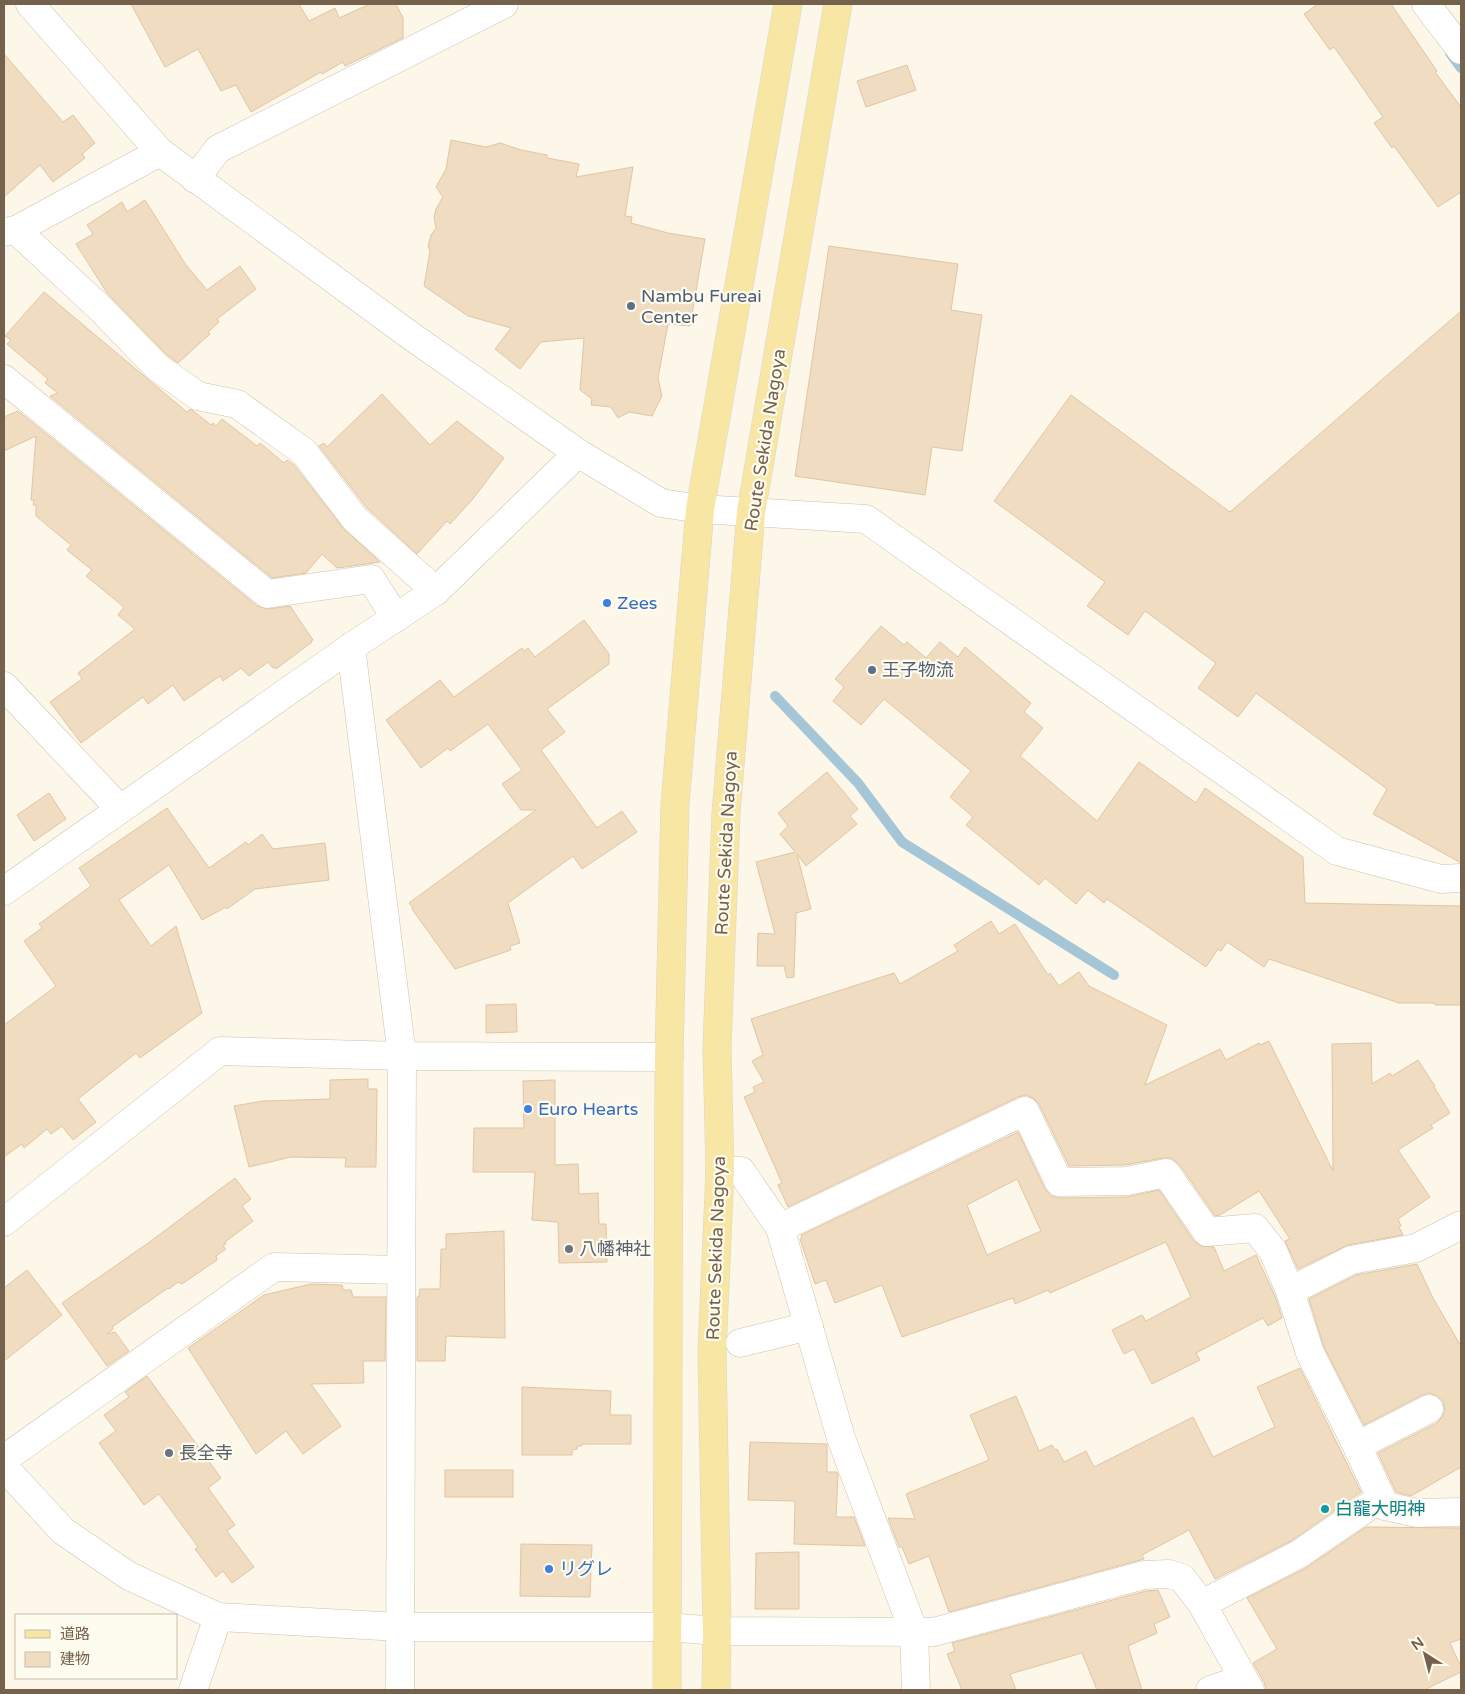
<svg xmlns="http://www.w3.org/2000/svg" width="1465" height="1694" viewBox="0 0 1465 1694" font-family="'Varela Round','Noto Sans JP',sans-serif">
<rect width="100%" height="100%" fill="#fcf7e9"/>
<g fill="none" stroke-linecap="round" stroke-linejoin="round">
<!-- stream -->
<g stroke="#a4c6d6" stroke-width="10">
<polyline points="1450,53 1461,68"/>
<polyline points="775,696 858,783 902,842 1114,975"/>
</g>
</g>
<!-- building -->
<g fill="#f0dcc1" stroke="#e2c5a2" fill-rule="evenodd">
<polygon points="131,4 299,4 309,21 335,8 339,18 370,4 396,4 403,18 403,38 345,66 343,62 322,74 321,72 251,112 236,85 221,91 198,49 165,67"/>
<polygon points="1318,4 1391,4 1437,71 1435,72 1461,107 1461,192 1438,207 1394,146 1392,148 1374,123 1383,117 1334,47 1330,50 1304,14"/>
<polygon points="4,54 63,122 73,115 95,143 82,154 85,158 53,182 40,165 4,197"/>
<polygon points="907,65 916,90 866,107 857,81"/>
<polygon points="451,140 486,147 500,143 521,150 547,155 547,158 579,164 576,177 633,167 625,216 632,217 631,223 668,233 705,239 690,326 668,324 658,378 662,396 652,416 629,412 618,418 611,407 591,405 592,399 580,390 584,338 541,342 520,369 495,349 511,328 468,316 424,286 430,251 428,246 431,235 436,228 434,217 436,209 443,197 436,187 446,169"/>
<polygon points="145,200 186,265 207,290 240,266 256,289 217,319 219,322 208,332 210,334 178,363 167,355 107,293 76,244 93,234 87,225 122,202 127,212"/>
<polygon points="829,246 958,264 951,310 982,315 962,451 932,447 925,495 795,476"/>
<polygon points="44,292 187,412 190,409 192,410 211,425 213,423 216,426 222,419 257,446 260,443 284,463 287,460 294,465 343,528 380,562 337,568 322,554 306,573 272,578 50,396 58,393 45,383 48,379 7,344 11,340 5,336"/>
<polygon points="1461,311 1461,863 1373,814 1387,789 1256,693 1238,717 1198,688 1216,663 1145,611 1128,635 1087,606 1105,582 994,501 1071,395 1230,512"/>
<polygon points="382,394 430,445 457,421 504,458 472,500 450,524 447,521 417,554 367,508 319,446 324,443 327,447"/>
<polygon points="18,411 257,606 269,609 290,606 313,640 311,641 312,642 276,669 275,667 273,668 268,662 249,676 241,668 223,681 220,676 184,701 173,685 148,704 143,697 81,743 50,702 82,679 78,673 135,629 118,615 124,607 86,576 92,570 67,550 71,545 36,516 36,505 33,505 34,500 31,500 36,436 4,451 4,417"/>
<polygon points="584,620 609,654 609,664 547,709 565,732 541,750 597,828 622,811 637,832 582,869 573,856 508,903 520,943 510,946 511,950 455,969 412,909 413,908 409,903 536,810 521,810 502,784 522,770 488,724 450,751 448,748 421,768 386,720 440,680 454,697 522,648 524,651 528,648 535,657"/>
<polygon points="881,626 904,645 907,642 926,658 940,642 958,657 965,647 1031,703 1024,712 1043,728 1020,756 1097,821 1139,762 1196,803 1205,788 1303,857 1305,903 1461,906 1461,1005 1435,1005 1435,1003 1399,1003 1269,959 1264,967 1227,942 1221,951 1218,949 1206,967 1107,899 1104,903 1088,890 1076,904 1045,878 1039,885 966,825 973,817 950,797 971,771 884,699 861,725 833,701 844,687 835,679"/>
<polygon points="827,772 858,809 850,816 857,824 806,866 797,854 811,909 796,913 794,977 787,978 784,966 757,966 758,933 775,934 756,862 795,852 780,834 788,826 778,813"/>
<polygon points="49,793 66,819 34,841 17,815"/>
<polygon points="167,808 209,868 246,842 248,845 262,834 273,849 325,843 329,880 255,889 227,909 226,907 202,920 169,865 119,900 151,946 176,926 202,1013 140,1058 136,1053 78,1099 96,1122 73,1140 62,1126 51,1134 47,1129 24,1148 22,1144 4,1157 4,1025 56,986 24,941 42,928 39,924 91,886 79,868"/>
<polygon points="991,921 999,934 1015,924 1048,975 1050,973 1059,986 1079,972 1089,986 1167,1025 1145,1085 1220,1049 1226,1060 1259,1043 1260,1045 1269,1041 1333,1171 1332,1044 1371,1043 1372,1084 1390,1073 1392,1076 1418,1060 1435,1086 1434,1087 1450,1113 1431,1125 1433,1128 1398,1150 1430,1197 1398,1219 1401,1226 1399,1227 1403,1235 1348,1245 1298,1269 1285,1241 1290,1239 1259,1191 1220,1215 1215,1216 1179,1164 1171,1158 1163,1158 1125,1165 1069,1166 1039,1104 1033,1098 1026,1095 1018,1097 788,1207 778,1185 782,1183 744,1097 755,1092 753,1087 764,1082 752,1061 763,1055 751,1019 894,973 900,984 958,951 954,945"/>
<polygon points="516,1004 517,1032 486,1033 486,1005"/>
<polygon points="368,1079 368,1089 377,1089 376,1167 345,1167 346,1158 291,1157 249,1167 234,1106 263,1101 330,1099 330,1080"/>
<polygon points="555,1080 555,1165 578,1164 579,1194 598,1193 599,1224 606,1224 607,1262 559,1263 558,1222 532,1220 535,1172 473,1172 474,1128 524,1128 523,1081"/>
<path d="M1018 1132 1045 1189 1051 1196 1059 1198 1127 1197 1159 1190 1194 1241 1201 1246 1214 1247 1224 1271 1256 1255 1275 1296 1282 1318 1268 1326 1263 1318 1196 1353 1200 1360 1152 1384 1134 1349 1124 1354 1112 1330 1142 1315 1146 1321 1191 1297 1166 1242 1050 1293 1048 1290 1015 1304 1013 1298 902 1337 882 1285 835 1303 826 1280 815 1284 800 1239 802 1238 801 1235ZM1017 1179 1041 1231 987 1255 967 1205Z"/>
<polygon points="235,1178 251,1199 242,1206 253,1221 225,1242 226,1244 223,1246 226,1249 216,1256 217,1260 182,1284 178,1282 169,1289 168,1288 112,1327 113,1329 107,1334 115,1332 129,1351 107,1366 62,1303 151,1241"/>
<polygon points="504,1231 505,1338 446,1336 445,1361 417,1361 417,1297 419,1297 420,1289 440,1289 441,1249 446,1249 446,1234"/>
<polygon points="1417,1264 1433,1298 1461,1346 1461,1467 1411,1496 1396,1492 1378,1453 1437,1423 1442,1417 1445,1410 1443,1401 1437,1396 1430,1393 1422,1395 1364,1425 1324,1347 1309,1299 1356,1275"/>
<polygon points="27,1270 62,1315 4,1361 4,1288"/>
<polygon points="311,1284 342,1285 343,1290 351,1290 353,1297 386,1297 385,1361 363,1361 364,1383 311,1384 341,1426 303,1454 286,1431 256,1454 188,1348 264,1295"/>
<polygon points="1300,1368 1361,1492 1291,1541 1215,1579 1189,1530 1142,1555 1144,1559 949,1612 929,1556 909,1564 902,1547 899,1547 888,1518 915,1519 906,1494 989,1460 970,1415 1016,1396 1039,1451 1052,1445 1055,1450 1057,1449 1064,1462 1086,1451 1094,1467 1193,1417 1213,1457 1275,1427 1257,1387"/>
<polygon points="147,1376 221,1478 208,1488 235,1525 227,1531 254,1567 232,1583 223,1571 216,1577 195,1549 198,1547 159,1494 144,1505 99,1443 116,1431 104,1415 129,1397 125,1392"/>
<polygon points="522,1387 611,1391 610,1415 631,1415 631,1444 582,1444 582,1446 577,1446 577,1449 572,1450 572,1455 522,1455"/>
<polygon points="750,1442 827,1444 827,1472 837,1472 838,1475 836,1517 854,1517 865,1546 794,1544 795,1501 748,1500"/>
<rect x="445" y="1470" width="68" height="27"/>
<polygon points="1366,1527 1461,1528 1461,1639 1450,1643 1461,1667 1461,1672 1424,1690 1266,1690 1264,1682 1253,1663 1277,1649 1247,1598 1306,1568"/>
<polygon points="521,1544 592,1545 590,1597 520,1596"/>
<polygon points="799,1552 799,1609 755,1609 756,1553"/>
<polygon points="1158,1590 1170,1617 1154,1624 1157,1633 1128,1646 1142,1690 1097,1690 1082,1653 1010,1674 1016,1690 962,1690 947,1654 955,1651 952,1643 1146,1591"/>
</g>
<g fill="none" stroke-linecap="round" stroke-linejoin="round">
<defs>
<g id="minor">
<polyline points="30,4 160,152 411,336 578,453 661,503 700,509 866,519 1337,851 1441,879 1461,878"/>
<polyline points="1426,4 1461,50"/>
<polyline points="195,179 218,149 504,4"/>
<polyline points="16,230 101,309 157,367 198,396 237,404 304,452 355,519 436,591"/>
<polyline points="4,232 16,230 160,152"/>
<polyline points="4,379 267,594 371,579 396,618"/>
<polyline points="351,647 402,1056 400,1690"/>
<polyline points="4,686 120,809"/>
<polyline points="4,891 351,647 436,591 578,453"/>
<polyline points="720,1171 741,1171 780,1228 841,1438 914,1632 916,1690"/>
<polyline points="4,1222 220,1051 402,1056 669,1057"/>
<polyline points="780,1228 1025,1111 1059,1182 1127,1181 1166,1173 1207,1232 1255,1228 1273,1251 1290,1291 1310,1353 1357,1446 1385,1506 1417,1513 1461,1512"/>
<polyline points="1290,1291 1351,1260 1416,1248 1461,1225"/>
<polyline points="740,1343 809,1326"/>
<polyline points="1357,1446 1429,1409"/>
<polyline points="4,1459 274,1267 401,1270"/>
<polyline points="4,1467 63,1531 129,1576 218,1617 400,1627 668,1627 717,1631 934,1632 1144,1575 1169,1574 1182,1578 1202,1604 1250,1690"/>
<polyline points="1202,1604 1299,1554 1381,1498"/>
<polyline points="193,1690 218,1617"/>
<polyline points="1210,1690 1243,1679"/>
</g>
<g id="major">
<polyline points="667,1690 669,1057 675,804 700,509 788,4"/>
<polyline points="716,1690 717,1631 712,1351 720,1171 717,1048 726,813 751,512 838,4"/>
</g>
</defs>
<!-- minor casing -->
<use href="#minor" stroke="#cec1af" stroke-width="29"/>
<!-- major casing -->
<use href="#major" stroke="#dbd6d1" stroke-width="29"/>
<!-- minor -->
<use href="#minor" stroke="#fff" stroke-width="28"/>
<!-- major -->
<use href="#major" stroke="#f7e6a4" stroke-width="28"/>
</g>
<!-- markers -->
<g fill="#5c6f8a" stroke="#fefbef" stroke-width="2">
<circle cx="631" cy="306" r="5"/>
<circle cx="872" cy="670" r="5"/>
</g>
<g fill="#3f7fe0" stroke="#fefbef" stroke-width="2">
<circle cx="607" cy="603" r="5"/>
<circle cx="528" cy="1109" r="5"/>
<circle cx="549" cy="1569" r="5"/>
</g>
<g fill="#6b7280" stroke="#fefbef" stroke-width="2">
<circle cx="569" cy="1249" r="5"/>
<circle cx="169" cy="1453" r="5"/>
</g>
<circle fill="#0f9aa8" stroke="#fefbef" stroke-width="2" cx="1325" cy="1509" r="5"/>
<g text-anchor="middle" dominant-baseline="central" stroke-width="4.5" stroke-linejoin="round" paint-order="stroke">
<!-- service labels -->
<g font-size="18" fill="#4e5e75" stroke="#fefbef" text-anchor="start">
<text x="641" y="296">Nambu Fureai<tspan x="641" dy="21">Center</tspan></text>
<text x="882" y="670">王子物流</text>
</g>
<!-- street labels -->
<g font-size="18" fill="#75624d" stroke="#fefbef">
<text transform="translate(765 440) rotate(-81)">Route Sekida Nagoya</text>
<text transform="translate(726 843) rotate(-87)">Route Sekida Nagoya</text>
<text transform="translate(716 1248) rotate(-88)">Route Sekida Nagoya</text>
</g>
<!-- shop labels -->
<g font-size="18" fill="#366cbe" stroke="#fefbef" text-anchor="start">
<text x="617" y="603">Zees</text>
<text x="538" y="1109">Euro Hearts</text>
<text x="559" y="1569">リグレ</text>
</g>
<!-- worship labels -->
<g font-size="18" fill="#5b616d" stroke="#fefbef" text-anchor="start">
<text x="579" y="1249">八幡神社</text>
<text x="179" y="1453">長全寺</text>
</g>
<!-- culture labels -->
<g font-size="18" fill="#0d838f" stroke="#fefbef" text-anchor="start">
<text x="1335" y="1509">白龍大明神</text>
</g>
</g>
<!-- border -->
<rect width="1465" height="1694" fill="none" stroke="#75624d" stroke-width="10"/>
<!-- legend -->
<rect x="15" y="1614" width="162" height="65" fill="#fefbef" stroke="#c7beae"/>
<rect x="25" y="1630" width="25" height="8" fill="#f7e6a4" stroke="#c7beae"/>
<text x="60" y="1639" font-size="15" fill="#75624d">道路</text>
<rect x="25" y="1652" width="25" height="15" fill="#f0dcc1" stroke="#c7beae"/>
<text x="60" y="1664" font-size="15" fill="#75624d">建物</text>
<!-- north arrow -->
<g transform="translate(1425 1654) rotate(324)" stroke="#fefbef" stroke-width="4" paint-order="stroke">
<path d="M0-4L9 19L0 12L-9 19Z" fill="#75624d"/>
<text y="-8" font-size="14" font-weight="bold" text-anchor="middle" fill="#75624d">N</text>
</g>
</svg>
